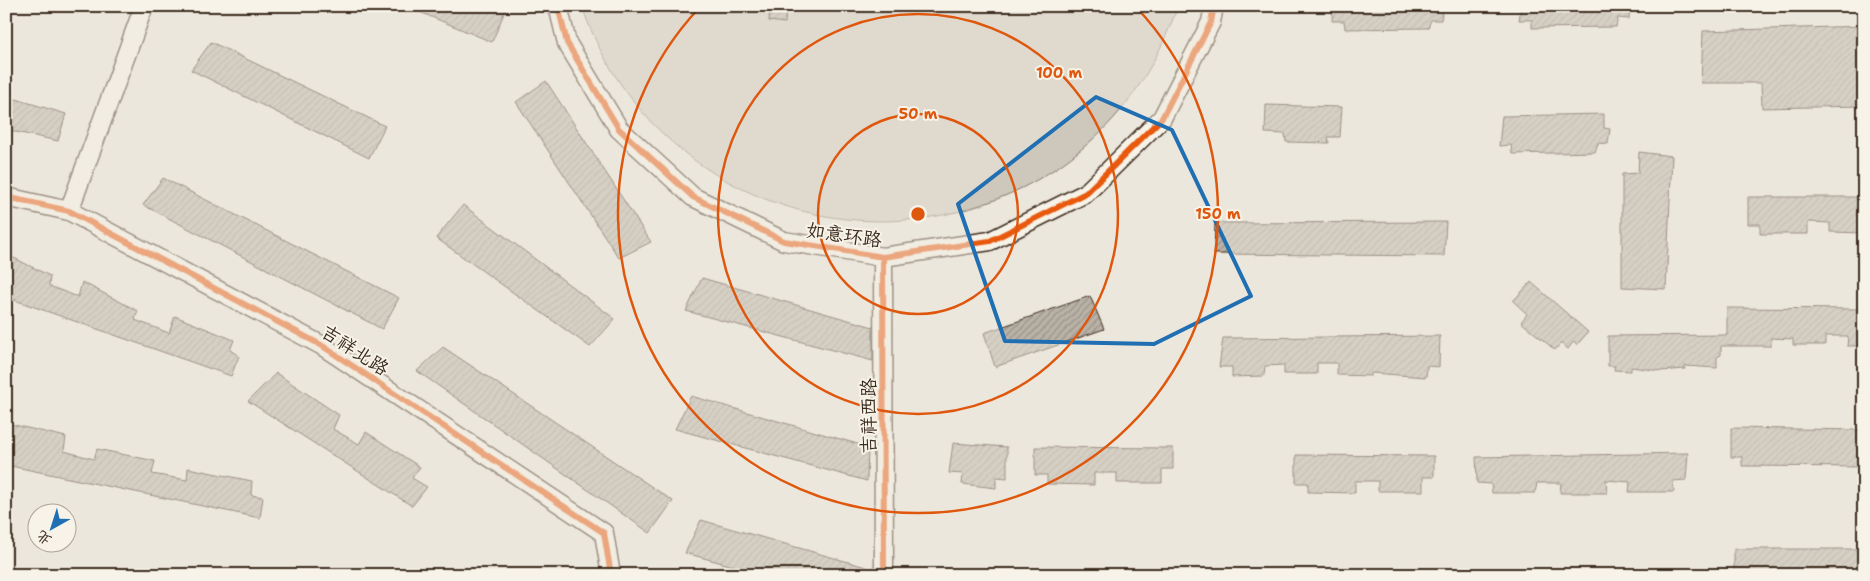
<svg xmlns="http://www.w3.org/2000/svg" width="1870" height="581" viewBox="0 0 1870 581" font-family="'Shantell Sans','LXGW WenKai TC',sans-serif">
<defs>
<pattern id="building-hatch" width="6" height="6" patternUnits="userSpaceOnUse" patternTransform="scale(1.25)"><rect width="6" height="6" fill="#bab2a7"/><path d="M-1 1l2-2M0 6l6-6M5 7l2-2" fill="none" stroke="#989187"/></pattern>
</defs>
<rect width="100%" height="100%" fill="#ece7dc"/>
<filter id="ink" filterUnits="userSpaceOnUse"><feTurbulence type="fractalNoise" baseFrequency=".02" numOctaves="2"/><feDisplacementMap in="SourceGraphic" scale="10" xChannelSelector="R" yChannelSelector="G"/><feConvolveMatrix kernelMatrix="1 2 1 2 8 2 1 2 1" color-interpolation-filters="sRGB"/></filter>
<g filter="url(#ink)">
<!-- green -->
<path fill="#cec8bc" stroke="#84796d" d="M582 6H1178C1163 47 1143 86 1114 118 1007 236 831 254 701 165 646 127 603 70 582 6Z"/>
<!-- building -->
<g fill="url(#building-hatch)" stroke="#3b2a1e">
<polygon points="405,6 507,6 492,42"/>
<polygon points="770,6 786,6 785,23 769,21"/>
<polygon points="1333,6 1443,6 1441,20 1431,20 1428,28 1345,29 1344,21 1332,21"/>
<polygon points="1521,6 1630,6 1629,19 1618,18 1616,27 1532,28 1532,20 1519,20"/>
<polygon points="1864,26 1864,106 1762,108 1761,83 1701,83 1703,31"/>
<polygon points="211,42 385,126 369,158 191,70"/>
<polygon points="546,81 651,242 619,258 516,102"/>
<polygon points="6,96 66,114 58,141 6,130"/>
<polygon points="1266,105 1342,107 1340,137 1328,137 1329,143 1286,142 1285,134 1265,133"/>
<polygon points="1604,114 1604,128 1610,129 1608,144 1598,143 1595,152 1512,154 1511,145 1499,146 1502,116"/>
<polygon points="1639,152 1672,156 1666,289 1622,287 1622,174 1638,173"/>
<polygon points="163,178 399,298 382,329 143,205"/>
<polygon points="1748,197 1864,197 1864,233 1830,232 1830,223 1808,222 1808,234 1760,234 1760,224 1748,224"/>
<polygon points="463,205 615,319 590,347 436,238"/>
<polygon points="1446,222 1444,256 1214,254 1215,223"/>
<polygon points="6,254 50,276 49,286 78,297 82,282 138,311 135,320 169,333 175,316 234,340 230,350 239,356 231,376 6,297"/>
<polygon points="702,278 873,327 873,361 686,311"/>
<polygon points="1531,282 1588,332 1577,345 1574,341 1568,349 1561,343 1555,350 1521,322 1527,314 1513,301"/>
<polygon points="1090,296 1104,329 995,367 984,333"/>
<polygon points="1727,308 1864,309 1864,346 1847,346 1848,336 1825,336 1825,345 1793,345 1793,339 1771,338 1771,346 1721,346 1721,355 1717,357 1717,368 1685,366 1685,369 1661,371 1631,367 1631,371 1614,370 1615,366 1608,366 1608,336 1727,335"/>
<polygon points="1440,336 1439,367 1427,366 1426,377 1371,373 1371,376 1337,375 1337,363 1317,363 1317,374 1284,374 1284,365 1265,366 1264,376 1232,377 1232,367 1219,367 1223,338"/>
<polygon points="443,347 673,501 650,533 417,371"/>
<polygon points="276,373 339,415 333,429 359,444 366,432 420,467 412,478 427,487 412,506 248,401"/>
<polygon points="691,396 868,447 867,481 675,429"/>
<polygon points="6,423 66,437 64,451 94,459 97,449 155,461 152,474 187,480 188,468 252,481 251,495 263,497 260,518 6,465"/>
<polygon points="1731,428 1864,430 1864,467 1742,466 1742,457 1731,457"/>
<polygon points="953,443 1007,447 1007,478 996,477 996,488 962,484 963,474 949,473"/>
<polygon points="1035,447 1173,448 1173,469 1162,469 1162,483 1117,483 1117,473 1094,473 1094,485 1047,484 1047,475 1035,475"/>
<polygon points="1688,453 1686,480 1673,481 1674,492 1629,492 1630,482 1606,480 1607,493 1560,493 1561,483 1537,483 1535,493 1492,493 1491,484 1477,483 1476,457"/>
<polygon points="1296,455 1434,456 1434,477 1423,477 1423,491 1378,491 1378,481 1355,481 1355,493 1308,492 1308,483 1296,483"/>
<polygon points="701,520 873,569 873,575 767,575 685,553"/>
<rect x="1734" y="549" width="130" height="26"/>
</g>
<g fill="none" stroke-linecap="round" stroke-linejoin="round">
<defs>
<g id="minor">
<polyline points="558,6 567,43 619,129 693,197 784,241 883,257 990,241 1086,193 1162,118 1211,22 1214,6"/>
<polyline points="6,197 69,211 321,345 604,533 611,575"/>
<polyline points="69,211 144,6"/>
<polyline points="883,257 884,575"/>
</g>
</defs>
<!-- minor casing -->
<use href="#minor" stroke="#3b2a1e" stroke-width="21"/>
<!-- minor -->
<use href="#minor" stroke="#f7f3e8" stroke-width="18"/>
<defs>
<g id="cycleway">
<polyline points="558,6 567,43 619,129 693,197 784,241 883,257 990,241 1086,193 1162,118 1211,22 1214,6"/>
<polyline points="6,197 69,211 321,345 604,533 611,575"/>
<polyline points="883,257 884,575"/>
</g>
</defs>
<!-- cycleway casing -->
<use href="#cycleway" stroke="#f7f3e8" stroke-width="9"/>
<!-- cycleway -->
<use href="#cycleway" stroke="#e8590c" stroke-width="6"/>
</g>
</g>
<!-- marked area -->
<path d="M0 0H1870V581H0ZM1096 97 1172 130 1251 296 1154 344 1005 341 958 204Z" fill="#ece7dc" fill-opacity=".55" fill-rule="evenodd"/>
<path fill="none" stroke="#1f6fb2" stroke-width="4" stroke-linejoin="round" d="M1096 97 1172 130 1251 296 1154 344 1005 341 958 204Z"/>
<!-- distance rings -->
<g fill="none" stroke="#df570d" stroke-width="2.5">
<circle cx="918" cy="214" r="100"/>
<circle cx="918" cy="214" r="200"/>
<path d="M1136 7A300 300 0 1 1 700 7"/>
</g>
<g text-anchor="middle" dominant-baseline="central" stroke-width="4" stroke-linejoin="round" paint-order="stroke">
<!-- street labels -->
<g font-size="19" fill="#3b2a1e" stroke="#f7f3e8">
<text transform="translate(844 235) rotate(8)">如意环路</text>
<text transform="translate(355 350) rotate(33)">吉祥北路</text>
<text transform="translate(868 416) rotate(-90)">吉祥西路</text>
</g>
</g>
<circle cx="918" cy="214" r="8" fill="#df570d" stroke="#f7f3e8" stroke-width="2.5"/>
<g font-size="15" text-anchor="middle" font-weight="bold" fill="#df570d" stroke="#f7f3e8" stroke-width="4" stroke-linejoin="round" paint-order="stroke">
<text x="1059" y="78">100 m</text>
<text x="918" y="119">50 m</text>
<text x="1218" y="219">150 m</text>
</g>
<!-- margin -->
<rect width="1870" height="581" fill="none" stroke="#f7f3e8" stroke-width="25"/>
<rect x="12" y="12" width="1845" height="556" fill="none" stroke="#3b2a1e" stroke-width="2" filter="url(#ink)"/>
<!-- north arrow -->
<g transform="translate(52 528) rotate(219)"><circle r="24" fill="#f7f3e8" stroke="#aca397"/>
<path d="M0-4L9 19L0 12L-9 19Z" fill="#1f6fb2"/>
<text y="-8" font-size="14" font-weight="bold" text-anchor="middle" fill="#3b2a1e">北</text>
</g>
</svg>
